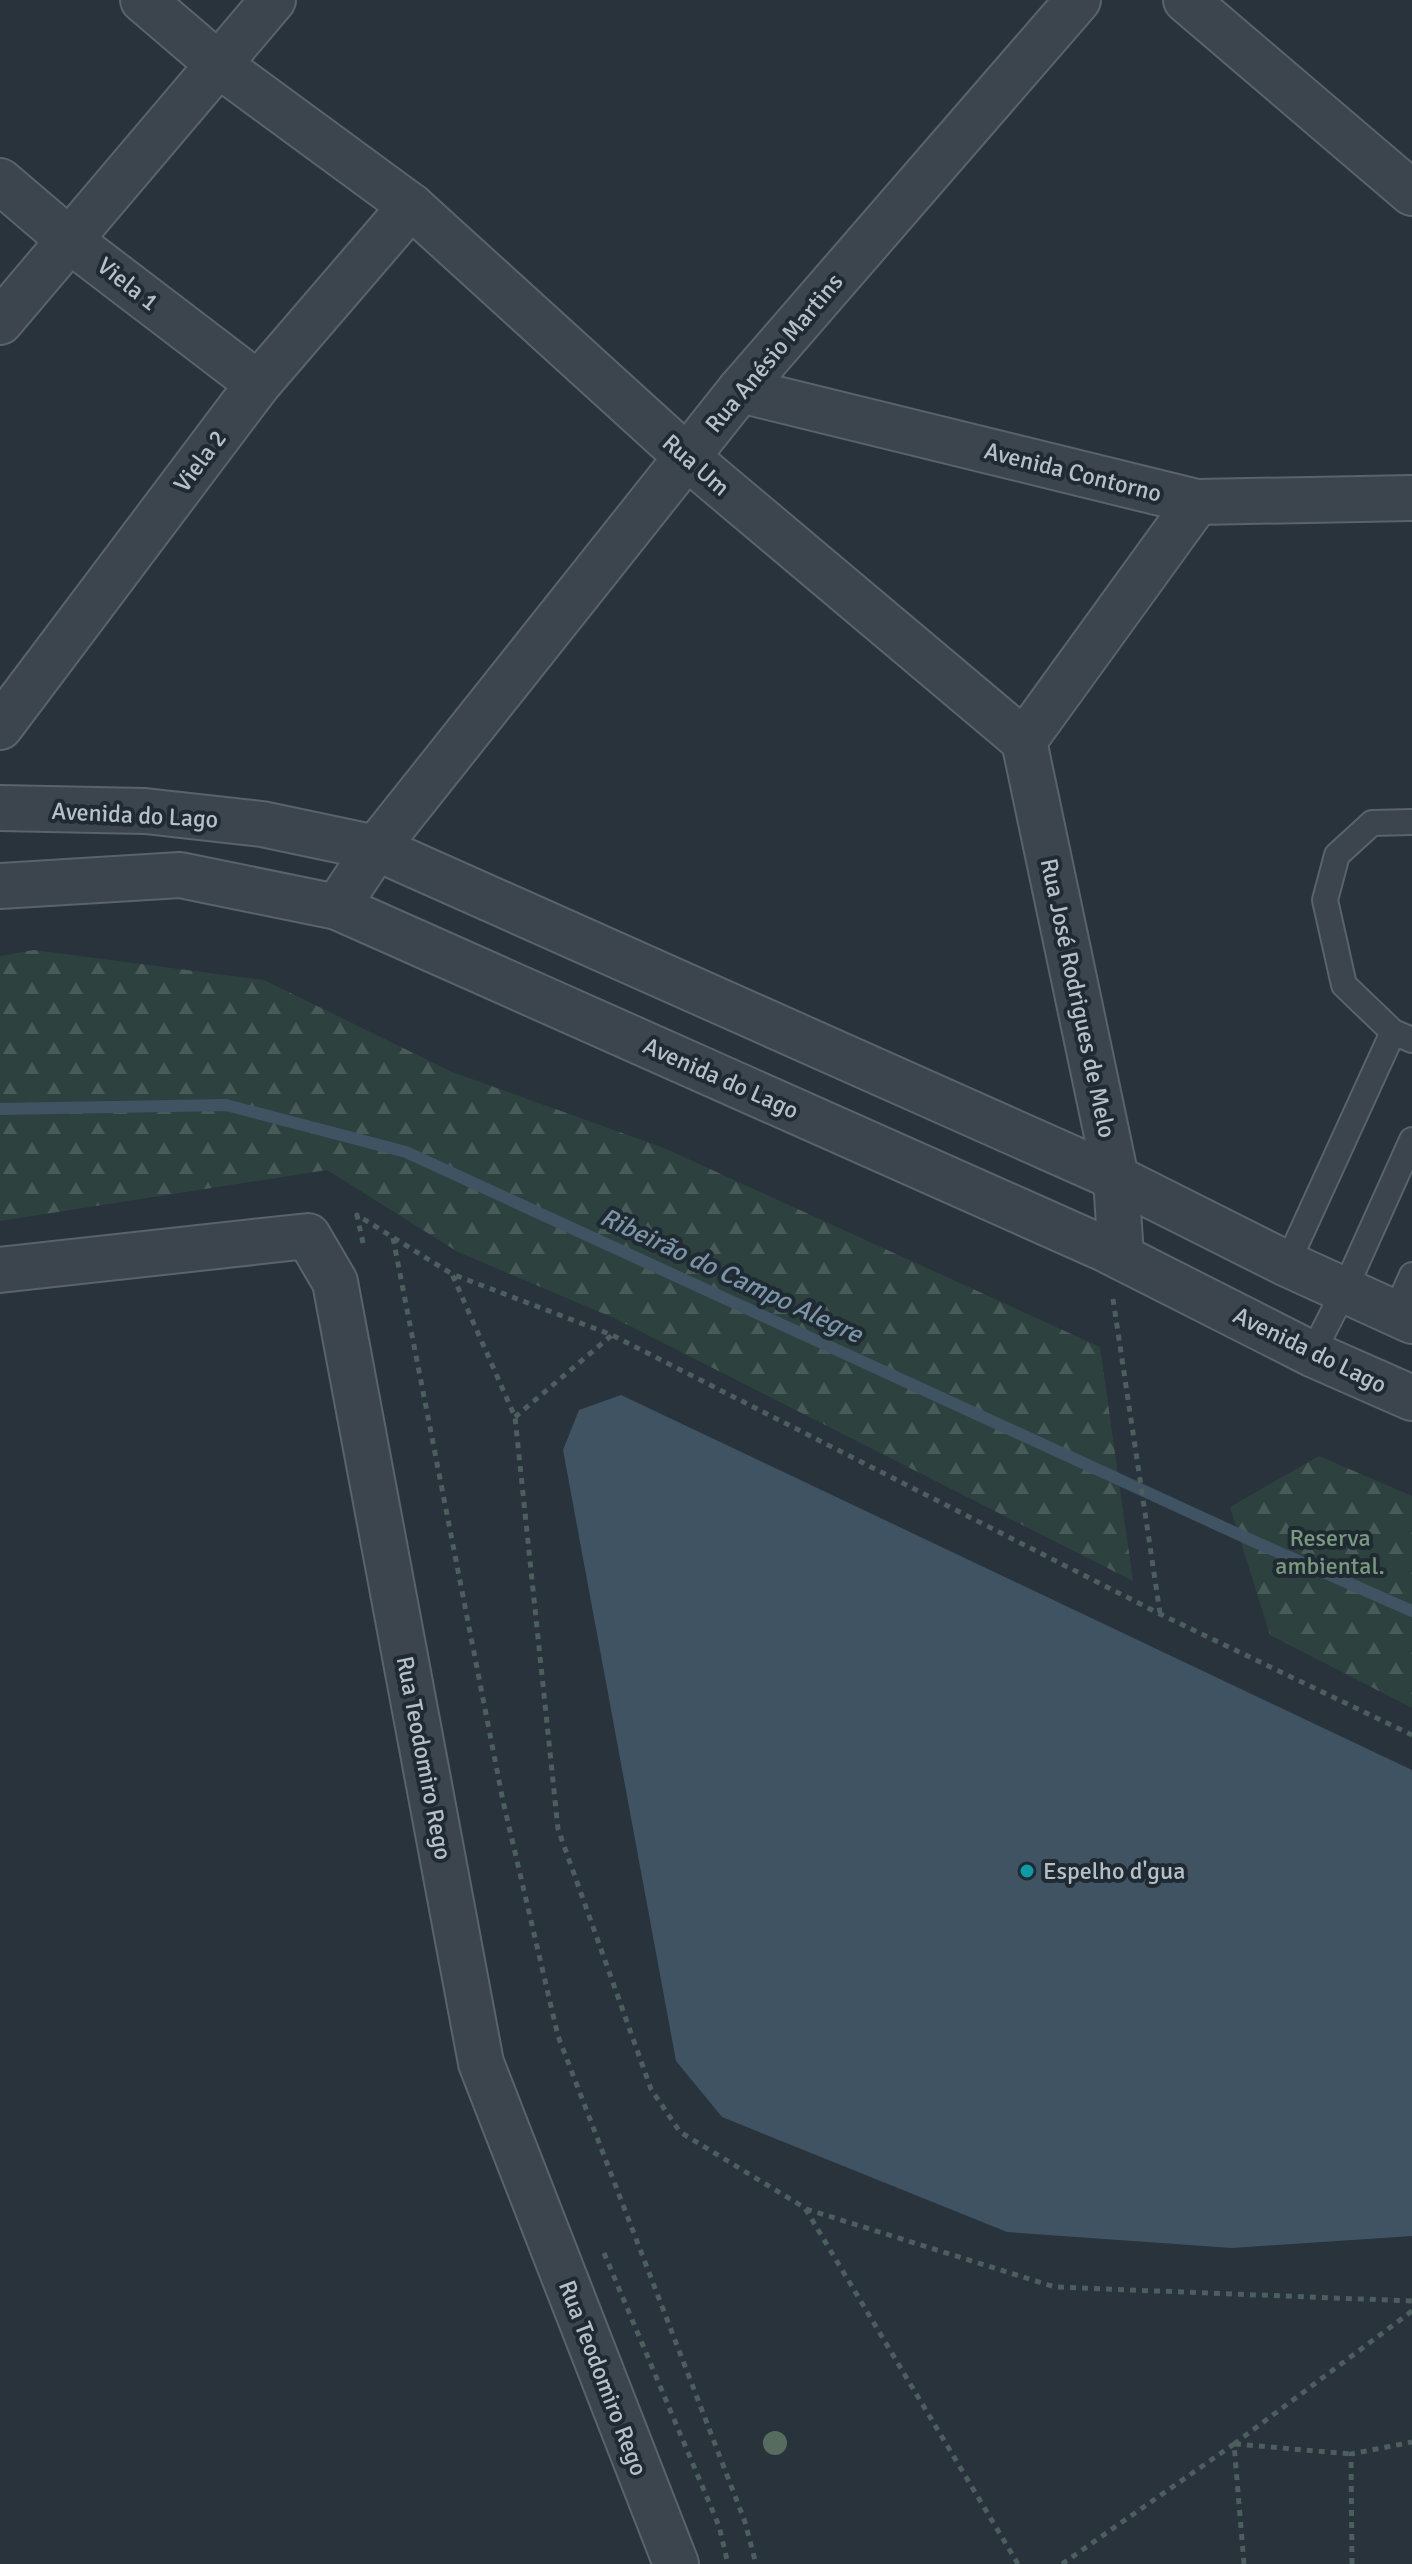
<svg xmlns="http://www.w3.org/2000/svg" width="1412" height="2564" viewBox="0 0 1412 2564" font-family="Signika,sans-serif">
<defs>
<pattern id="forest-firs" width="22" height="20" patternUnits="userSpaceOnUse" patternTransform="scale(2)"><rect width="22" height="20" fill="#2d413f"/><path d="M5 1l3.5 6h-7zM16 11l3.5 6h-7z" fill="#495b59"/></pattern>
</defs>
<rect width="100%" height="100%" fill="#28333c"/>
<!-- forest -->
<g fill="url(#forest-firs)">
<polygon points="34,950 264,980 452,1072 664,1148 1100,1347 1133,1581 614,1318 458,1252 327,1170 0,1221 0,956"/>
<polygon points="1319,1456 1412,1496 1412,1708 1270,1635 1230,1507"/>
</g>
<!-- water -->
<polygon fill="#405363" points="621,1395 1412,1770 1412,2236 1232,2248 1007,2232 722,2117 676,2061 563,1450 579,1410"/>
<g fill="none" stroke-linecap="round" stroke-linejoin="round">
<!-- stream -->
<polyline stroke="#405363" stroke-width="12" points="0,1109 226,1105 406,1152 1253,1541 1412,1611"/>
<defs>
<g id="lane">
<polyline points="1412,822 1372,823 1337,855 1325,900 1344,985 1393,1032 1412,1040"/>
<polyline points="1287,1264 1393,1032"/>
<polyline points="1395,1313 1412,1275"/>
<polyline points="1312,1354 1344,1291 1412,1140"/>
</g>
<g id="street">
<polyline points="143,0 219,65 411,206 688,458 1024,741"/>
<polyline points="1186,0 1412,193"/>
<polyline points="0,181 68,239 258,384"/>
<polyline points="0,322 273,0"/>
<polyline points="740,390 1197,502 1412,498"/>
<polyline points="0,727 258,384 411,206"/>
<polyline points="1024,741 1116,1178 1121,1257"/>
<polyline points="1024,741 1197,502"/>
<polyline points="0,808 145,811 262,824 376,848 1116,1178 1287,1264 1412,1321"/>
<polyline points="0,886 180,875 337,907 1105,1249 1312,1354 1412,1398"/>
<polyline points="337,907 376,848 740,390 1078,0"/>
<polyline points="0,1270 308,1236 335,1282 481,2063 676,2564"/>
</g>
</defs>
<!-- lane casing -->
<use href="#lane" stroke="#59636a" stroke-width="28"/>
<!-- street casing -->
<use href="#street" stroke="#59636a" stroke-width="48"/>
<!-- path -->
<g stroke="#4c5e5d" stroke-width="5" stroke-dasharray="6 6" stroke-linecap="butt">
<polyline points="393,1238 503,1801 558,2036 745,2522 756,2564"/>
<polyline points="363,1243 357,1215 452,1274"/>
<polyline points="1113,1299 1160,1613"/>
<polyline points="515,1417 612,1335"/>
<polyline points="806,2209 1055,2287 1412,2301"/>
<polyline points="604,2253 719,2526 728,2564"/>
<polyline points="1234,2444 1412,2311"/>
<polyline points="1235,2444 1351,2454"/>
<polyline points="1018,2564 805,2208 680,2132 651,2089 558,1829 515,1417 452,1274 612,1335 1160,1614 1412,1735"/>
<polyline points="1062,2564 1234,2444 1244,2564"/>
<polyline points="1352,2564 1351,2454 1412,2442"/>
</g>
<!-- lane -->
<use href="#lane" stroke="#3c454d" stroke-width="24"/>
<!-- street -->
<use href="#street" stroke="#3c454d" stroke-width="44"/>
</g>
<!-- trees -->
<circle fill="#556c5f" cx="775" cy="2443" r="12"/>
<!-- markers -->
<circle fill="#0f9aa8" stroke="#202a32" stroke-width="3" cx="1027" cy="1871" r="8"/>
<g text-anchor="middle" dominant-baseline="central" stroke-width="8" stroke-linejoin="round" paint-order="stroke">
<!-- street labels -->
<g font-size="24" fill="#b8c0c7" stroke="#202a32">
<text transform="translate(128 284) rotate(38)">Viela 1</text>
<text transform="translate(774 353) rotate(-50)">Rua Anésio Martins</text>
<text transform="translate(200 461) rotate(-53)">Viela 2</text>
<text transform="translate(696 465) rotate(41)">Rua Um</text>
<text transform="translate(1073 472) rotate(14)">Avenida Contorno</text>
<text transform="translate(135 815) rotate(3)">Avenida do Lago</text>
<text transform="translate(1078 998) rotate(78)">Rua José Rodrigues de Melo</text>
<text transform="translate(721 1078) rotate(24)">Avenida do Lago</text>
<text transform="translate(1310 1350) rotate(26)">Avenida do Lago</text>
<text transform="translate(424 1758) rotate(79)">Rua Teodomiro Rego</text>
<text transform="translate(603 2378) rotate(69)">Rua Teodomiro Rego</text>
</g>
<!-- park labels -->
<g font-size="24" fill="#799a7c" stroke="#202a32">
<text x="1330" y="1538">Reserva<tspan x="1330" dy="28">ambiental.</tspan></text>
</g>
<!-- poi labels -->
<g font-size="24" fill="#b8c0c7" stroke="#202a32" text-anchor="start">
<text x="1043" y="1871">Espelho d'gua</text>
</g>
<!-- water labels -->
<g font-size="26" font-style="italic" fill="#7c94a7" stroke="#202a32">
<text transform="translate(731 1276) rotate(25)">Ribeirão do Campo Alegre</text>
</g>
</g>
</svg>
